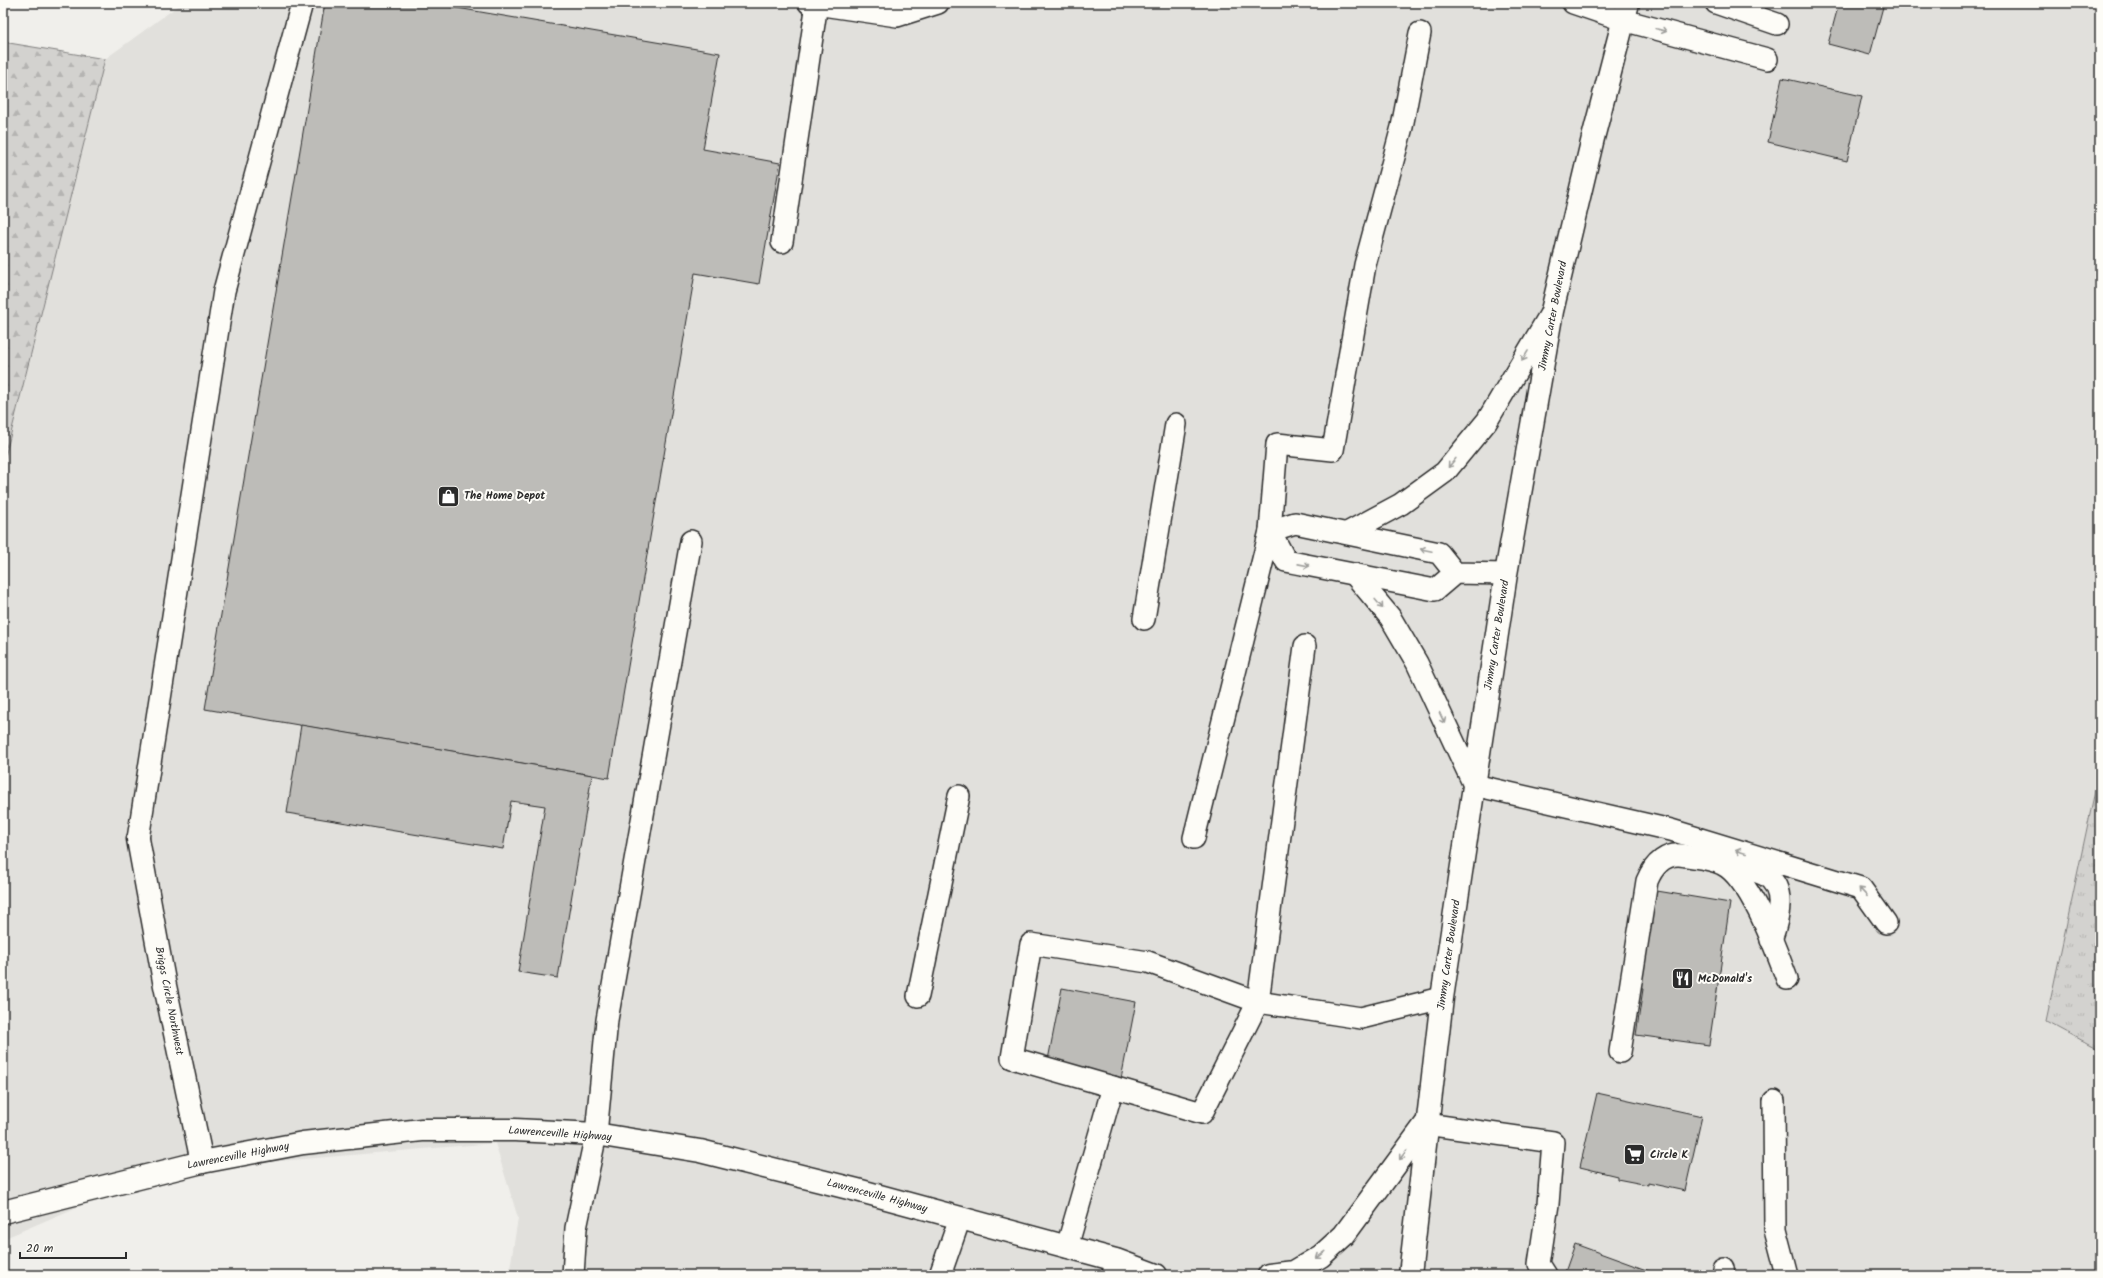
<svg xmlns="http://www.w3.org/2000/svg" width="2103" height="1278" viewBox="0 0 2103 1278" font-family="Kalam,sans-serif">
<defs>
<pattern id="grass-tufts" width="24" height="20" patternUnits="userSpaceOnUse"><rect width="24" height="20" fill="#d3d2cf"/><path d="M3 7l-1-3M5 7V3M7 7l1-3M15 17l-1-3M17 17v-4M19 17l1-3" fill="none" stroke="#b5b4b2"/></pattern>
<pattern id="forest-firs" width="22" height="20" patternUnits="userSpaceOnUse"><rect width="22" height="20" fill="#d3d2cf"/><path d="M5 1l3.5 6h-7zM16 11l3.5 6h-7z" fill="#b5b4b2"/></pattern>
</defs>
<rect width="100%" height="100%" fill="#f0efeb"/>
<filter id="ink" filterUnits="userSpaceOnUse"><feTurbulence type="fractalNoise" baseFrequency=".025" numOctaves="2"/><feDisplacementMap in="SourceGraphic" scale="8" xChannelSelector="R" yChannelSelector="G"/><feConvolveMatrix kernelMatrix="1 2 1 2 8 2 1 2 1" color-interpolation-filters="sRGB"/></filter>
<g filter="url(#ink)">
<!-- built -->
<polygon fill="#e1e0dc" points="182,3 2100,3 2100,767 2046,1021 2100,1050 2100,1275 509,1275 518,1218 495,1143 184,1169 126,1186 3,1239 3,465 105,59"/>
<!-- grass -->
<polygon fill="url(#grass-tufts)" stroke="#7f7e7d" points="2100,767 2100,1050 2046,1021"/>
<!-- forest -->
<polygon fill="url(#forest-firs)" stroke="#7f7e7d" points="3,42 105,59 3,465"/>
<!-- building -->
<g fill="#bdbcb8" stroke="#2b2b2b">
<polygon points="325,3 428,3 720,53 703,149 780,163 759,284 695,273 609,778 205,709"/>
<polygon points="1839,3 1884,3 1870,55 1828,44"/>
<polygon points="1782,78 1862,96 1847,161 1768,142"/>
<polygon points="301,725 592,775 558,978 518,972 545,806 511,801 503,849 287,813"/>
<polygon points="1651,890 1730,903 1709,1045 1636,1035 1643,989 1637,988"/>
<polygon points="1062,988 1136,1002 1121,1079 1047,1065"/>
<polygon points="1597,1093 1702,1116 1685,1191 1648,1183 1648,1185 1617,1179 1617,1176 1580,1167"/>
<polygon points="1575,1244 1660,1275 1564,1275"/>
</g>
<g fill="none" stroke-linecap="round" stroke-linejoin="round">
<defs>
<g id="service">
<polyline points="809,3 897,16 938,3"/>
<polyline points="1573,3 1623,20 1767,59"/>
<polyline points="1716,3 1777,24"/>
<polyline points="782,242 817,3"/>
<polyline points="1347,533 1401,504 1445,472 1487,421 1551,313"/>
<polyline points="1455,573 1439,553 1295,523 1270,531 1286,561 1435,590 1455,573 1506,574"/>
<polyline points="1354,574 1390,617 1417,663 1474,785 1671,830 1861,888 1886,923"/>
<polyline points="1144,619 1176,424"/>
<polyline points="1194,838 1270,531 1277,444 1333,450 1365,265 1402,127 1420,33"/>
<polyline points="138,839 224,291 302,3"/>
<path d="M1732 866C1743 868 1755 870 1765 875 1788 888 1778 921 1771 940"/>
<polyline points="918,996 959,796"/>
<path d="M1620 1052 1647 881C1654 864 1667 851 1686 856 1698 858 1712 859 1722 864 1750 877 1776 950 1787 979"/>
<polyline points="1113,1087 1202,1113 1258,1002 1305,646"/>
<polyline points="1774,1101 1775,1229 1787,1275"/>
<polyline points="1426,1124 1553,1142 1548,1204 1539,1264 1546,1275"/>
<polyline points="1067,1247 1113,1087 1012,1058 1031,944 1148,962 1258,1002 1361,1018 1442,998"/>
<polyline points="1723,1269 1724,1275"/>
<polyline points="573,1275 576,1228 596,1134 607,1020 691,541"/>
<polyline points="940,1275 960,1218"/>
<polyline points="1113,1275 1116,1260"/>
</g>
<polyline id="minor" points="138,839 164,981 202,1162"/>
<g id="primary">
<polyline points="3,1212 202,1162 303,1143 422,1130 515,1130 596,1134 700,1151 857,1190 1116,1260 1156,1275"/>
<polyline points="1269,1275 1294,1272 1321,1256 1344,1235 1425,1125"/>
<polyline points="1410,1275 1442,998 1506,574 1552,311 1593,138 1628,3"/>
</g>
</defs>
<!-- service casing -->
<use href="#service" stroke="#2b2b2b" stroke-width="24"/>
<!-- minor casing -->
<use href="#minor" stroke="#2b2b2b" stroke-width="25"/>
<!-- primary casing -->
<use href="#primary" stroke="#2b2b2b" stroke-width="25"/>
<!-- service -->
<use href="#service" stroke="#fdfcf7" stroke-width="21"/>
<!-- minor -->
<use href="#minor" stroke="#fdfcf7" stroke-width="22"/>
<!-- primary -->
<use href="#primary" stroke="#fdfcf7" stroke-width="22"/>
</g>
<!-- one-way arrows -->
<defs><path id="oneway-shaft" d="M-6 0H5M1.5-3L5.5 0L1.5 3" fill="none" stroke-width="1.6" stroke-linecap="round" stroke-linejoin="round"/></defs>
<g stroke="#9e9e9b">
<use href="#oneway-shaft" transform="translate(1661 30) rotate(15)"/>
<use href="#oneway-shaft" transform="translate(1525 356) rotate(121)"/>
<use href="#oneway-shaft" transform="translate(1452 463) rotate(130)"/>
<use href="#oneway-shaft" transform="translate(1426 550) rotate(-168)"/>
<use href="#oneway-shaft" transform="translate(1304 565) rotate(11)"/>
<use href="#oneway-shaft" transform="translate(1379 604) rotate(50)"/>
<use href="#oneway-shaft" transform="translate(1442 718) rotate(65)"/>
<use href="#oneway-shaft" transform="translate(1741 852) rotate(-163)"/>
<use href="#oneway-shaft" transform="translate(1863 892) rotate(-133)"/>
<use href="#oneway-shaft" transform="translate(1403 1155) rotate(127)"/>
<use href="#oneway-shaft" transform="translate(1321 1255) rotate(143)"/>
</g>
</g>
<!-- icons -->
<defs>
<symbol id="shop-square" viewBox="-11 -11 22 22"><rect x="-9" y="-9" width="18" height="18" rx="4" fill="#2b2b2b" stroke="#fdfcf7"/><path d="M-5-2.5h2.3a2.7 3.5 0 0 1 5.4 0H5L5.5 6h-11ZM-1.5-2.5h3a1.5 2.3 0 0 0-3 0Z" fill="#fff"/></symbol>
<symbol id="restaurant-square" viewBox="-11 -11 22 22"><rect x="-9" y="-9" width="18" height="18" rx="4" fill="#2b2b2b" stroke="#fdfcf7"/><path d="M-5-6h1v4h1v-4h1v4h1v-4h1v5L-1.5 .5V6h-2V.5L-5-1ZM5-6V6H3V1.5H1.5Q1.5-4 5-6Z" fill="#fff"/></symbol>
<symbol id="supermarket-square" viewBox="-11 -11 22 22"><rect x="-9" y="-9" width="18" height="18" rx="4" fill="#2b2b2b" stroke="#fdfcf7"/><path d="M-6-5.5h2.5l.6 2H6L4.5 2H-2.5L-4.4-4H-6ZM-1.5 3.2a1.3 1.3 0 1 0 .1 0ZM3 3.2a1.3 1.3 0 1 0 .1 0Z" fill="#fff"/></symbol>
</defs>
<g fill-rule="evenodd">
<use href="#shop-square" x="436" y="484" width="25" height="25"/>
<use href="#restaurant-square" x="1670" y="966" width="25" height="25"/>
<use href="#supermarket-square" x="1622" y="1142" width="25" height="25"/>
</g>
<g text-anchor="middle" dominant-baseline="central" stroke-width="4" stroke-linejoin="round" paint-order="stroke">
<!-- street labels -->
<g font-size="11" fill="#2b2b2b" stroke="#fdfcf7">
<text transform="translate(1553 316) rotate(-79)">Jimmy Carter Boulevard</text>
<text transform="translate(1497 635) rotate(-81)">Jimmy Carter Boulevard</text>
<text transform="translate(1449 955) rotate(-82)">Jimmy Carter Boulevard</text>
<text transform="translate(169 1001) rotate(79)">Briggs Circle Northwest</text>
<text transform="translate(560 1134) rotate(4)">Lawrenceville Highway</text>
<text transform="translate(238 1156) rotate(-11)">Lawrenceville Highway</text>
<text transform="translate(877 1196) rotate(15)">Lawrenceville Highway</text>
</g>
<!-- poi labels -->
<g font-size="11" font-weight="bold" fill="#2b2b2b" stroke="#fdfcf7" text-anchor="start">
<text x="464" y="496">The Home Depot</text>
<text x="1698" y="979">McDonald's</text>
<text x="1650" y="1155">Circle K</text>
</g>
</g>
<!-- margin -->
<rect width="2103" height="1278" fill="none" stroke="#fdfcf7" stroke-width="16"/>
<rect x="8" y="8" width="2087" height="1262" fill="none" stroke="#2b2b2b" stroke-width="1.5" filter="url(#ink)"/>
<!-- scale -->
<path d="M20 1252v6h106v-6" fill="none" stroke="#2b2b2b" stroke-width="2"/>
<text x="26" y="1252" font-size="12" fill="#2b2b2b" stroke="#fdfcf7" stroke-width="3" paint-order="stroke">20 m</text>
</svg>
